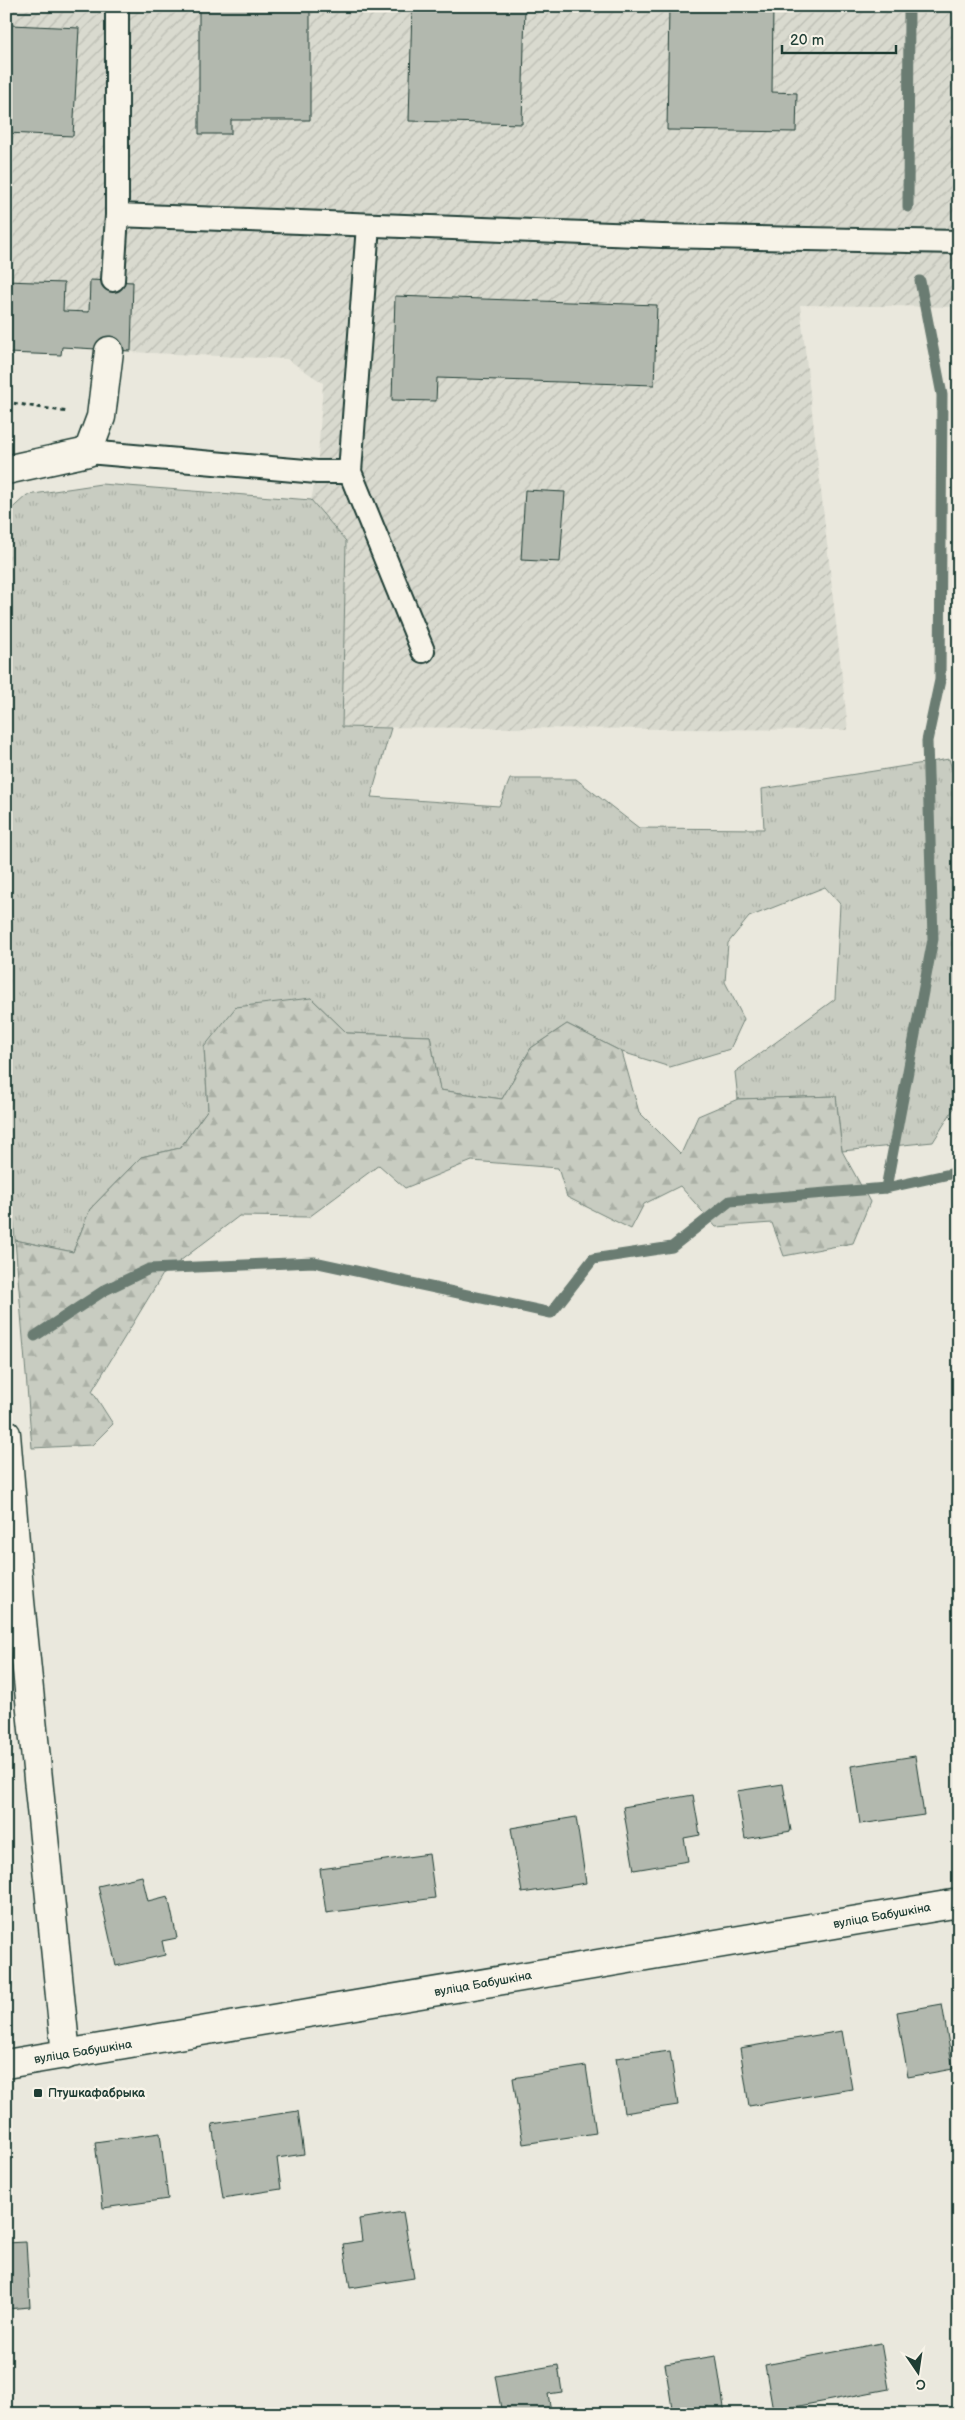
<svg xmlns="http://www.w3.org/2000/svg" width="965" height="2420" viewBox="0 0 965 2420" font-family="'Balsamiq Sans',sans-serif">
<defs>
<pattern id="industrial-furrows" width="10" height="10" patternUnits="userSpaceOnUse" patternTransform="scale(1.25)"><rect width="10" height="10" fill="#d9dacf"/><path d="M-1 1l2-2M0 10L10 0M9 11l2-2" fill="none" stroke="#babcb2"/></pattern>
<pattern id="grass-tufts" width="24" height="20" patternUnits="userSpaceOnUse" patternTransform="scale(1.25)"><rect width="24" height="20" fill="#c8ccc1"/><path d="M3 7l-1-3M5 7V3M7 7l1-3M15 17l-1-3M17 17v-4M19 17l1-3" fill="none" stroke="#abb0a6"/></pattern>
<pattern id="forest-firs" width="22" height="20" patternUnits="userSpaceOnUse" patternTransform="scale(1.25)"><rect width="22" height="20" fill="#c8ccc1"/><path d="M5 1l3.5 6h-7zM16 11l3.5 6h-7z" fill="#abb0a6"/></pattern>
</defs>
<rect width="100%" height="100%" fill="#eae8dd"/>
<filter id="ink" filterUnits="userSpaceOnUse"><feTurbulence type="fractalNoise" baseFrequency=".02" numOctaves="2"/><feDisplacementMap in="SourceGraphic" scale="10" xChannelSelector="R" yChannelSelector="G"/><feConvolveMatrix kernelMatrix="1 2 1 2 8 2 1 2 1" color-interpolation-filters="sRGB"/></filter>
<g filter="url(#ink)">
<!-- industrial -->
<polygon fill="url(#industrial-furrows)" points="6,6 959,6 959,307 800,305 848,730 342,727 346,541 311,500 317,472 323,383 287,359 109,351 62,347 61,355 6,353"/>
<!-- grass -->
<polygon fill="url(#grass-tufts)" stroke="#74847a" points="101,484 311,500 346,541 342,727 391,728 371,797 499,806 510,779 576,779 639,828 764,829 762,789 949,759 959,792 959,1100 933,1142 842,1151 836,1096 738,1099 735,1072 835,999 840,904 825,887 749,917 728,943 725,982 744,1019 730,1049 670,1067 622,1052 567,1024 531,1048 502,1099 440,1090 430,1036 347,1033 311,998 204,1047 208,1109 180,1148 141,1157 90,1209 73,1252 15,1240 6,1115 6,514 27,495"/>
<!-- forest -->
<polygon fill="url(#forest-firs)" stroke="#74847a" points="311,998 347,1033 430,1036 440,1090 502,1099 531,1048 567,1024 622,1052 639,1112 681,1154 698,1116 738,1099 836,1096 842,1151 870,1202 853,1243 784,1256 772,1223 716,1227 680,1186 644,1204 631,1229 567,1197 558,1168 472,1161 405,1188 379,1165 309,1217 239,1216 163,1274 92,1391 113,1424 92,1445 32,1448 15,1240 73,1252 90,1209 141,1157 180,1148 208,1109 204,1047 236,1007"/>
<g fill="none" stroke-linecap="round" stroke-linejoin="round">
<!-- stream -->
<g stroke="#6a7c72" stroke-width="11">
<polyline points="908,207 909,6"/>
<polyline points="886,1188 933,939 927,741 940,680 942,395 920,281"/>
<polyline points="35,1336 105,1290 149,1269 314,1262 551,1313 593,1259 672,1247 730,1201 886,1188 959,1172"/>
</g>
</g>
<!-- building -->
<g fill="#b2b8ae" stroke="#1f3d34">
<polygon points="199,6 310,6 310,120 231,120 231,134 199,134"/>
<polygon points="412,6 525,6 522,124 409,121"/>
<polygon points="669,6 773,6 772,92 797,93 796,132 667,130"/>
<polygon points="11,25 79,28 73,136 6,133"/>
<polygon points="90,280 133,282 131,351 62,347 61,355 6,353 6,281 64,283 63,311 89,312"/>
<polygon points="395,296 657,305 654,385 437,378 436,401 392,400"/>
<polygon points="525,490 565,492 560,562 521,560"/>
<polygon points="915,1756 924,1815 860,1824 851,1766"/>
<polygon points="783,1784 791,1831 745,1839 737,1791"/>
<polygon points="693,1795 700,1835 684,1838 688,1861 634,1870 623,1807"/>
<polygon points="576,1817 586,1883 522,1893 511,1828"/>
<polygon points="429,1854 435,1898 326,1913 320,1869"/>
<polygon points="142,1876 148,1901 168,1896 177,1938 162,1941 165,1955 116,1966 98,1886"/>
<polygon points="942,2004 953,2069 908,2077 897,2012"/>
<polygon points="842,2031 852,2089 749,2106 740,2048"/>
<polygon points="670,2051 678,2105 624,2113 616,2058"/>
<polygon points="586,2066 596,2133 523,2144 513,2078"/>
<polygon points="298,2111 304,2154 277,2158 281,2189 223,2198 212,2124"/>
<polygon points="160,2133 168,2199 103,2208 95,2142"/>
<polygon points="403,2212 414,2278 350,2288 343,2244 362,2241 359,2219"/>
<polygon points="26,2242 30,2307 6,2309 6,2243"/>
<polygon points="881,2343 889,2389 773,2411 765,2365"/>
<polygon points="716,2356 725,2414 673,2414 665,2364"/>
<polygon points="558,2365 562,2392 548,2394 551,2411 534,2414 502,2414 495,2376"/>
</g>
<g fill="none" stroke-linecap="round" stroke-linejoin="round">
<defs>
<g id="lane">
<polyline points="117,215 662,236 959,242"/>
<polyline points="368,225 350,472 423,651"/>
<polyline points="113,280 117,215 117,6"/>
<polyline points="88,452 317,472 350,472"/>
</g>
<g id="street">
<polyline points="6,470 88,452 101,417 109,351"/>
<polyline points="6,1434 20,1601 66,2055"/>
</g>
<polyline id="secondary" points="6,2064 959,1903"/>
</defs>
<!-- lane casing -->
<use href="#lane" stroke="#1f3d34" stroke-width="26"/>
<!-- street casing -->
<use href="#street" stroke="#1f3d34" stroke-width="31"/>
<!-- secondary casing -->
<use href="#secondary" stroke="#1f3d34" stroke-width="31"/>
<!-- path -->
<polyline stroke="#1f3d34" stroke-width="3" stroke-dasharray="4 4" stroke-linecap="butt" points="6,402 68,412"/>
<!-- lane -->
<use href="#lane" stroke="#f7f3e8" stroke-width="22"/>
<!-- street -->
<use href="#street" stroke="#f7f3e8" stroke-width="28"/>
<!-- secondary -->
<use href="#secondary" stroke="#f7f3e8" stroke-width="28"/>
</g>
</g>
<!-- markers -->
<rect fill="#1f3d34" stroke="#f7f3e8" stroke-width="2" x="33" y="2088" width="10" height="10" rx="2.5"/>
<g text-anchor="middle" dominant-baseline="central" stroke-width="5" stroke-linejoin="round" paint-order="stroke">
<!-- street labels -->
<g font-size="12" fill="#1f3d34" stroke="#f7f3e8">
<text transform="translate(882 1916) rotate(-10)">вуліца Бабушкіна</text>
<text transform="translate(483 1984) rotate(-10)">вуліца Бабушкіна</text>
<text transform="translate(83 2052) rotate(-9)">вуліца Бабушкіна</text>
</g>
<!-- poi labels -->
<g font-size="12" font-weight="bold" fill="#1f3d34" stroke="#f7f3e8" text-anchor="start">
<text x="48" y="2093">Птушкафабрыка</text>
</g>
</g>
<!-- margin -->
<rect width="965" height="2420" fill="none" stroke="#f7f3e8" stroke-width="25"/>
<rect x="12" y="12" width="940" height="2395" fill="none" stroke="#1f3d34" stroke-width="2" filter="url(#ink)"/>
<!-- north arrow -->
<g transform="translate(918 2372) rotate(167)" stroke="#f7f3e8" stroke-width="4" paint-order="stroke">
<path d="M0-4L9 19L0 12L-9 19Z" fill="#1f3d34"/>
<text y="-8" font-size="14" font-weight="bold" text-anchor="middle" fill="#1f3d34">С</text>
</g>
<!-- scale -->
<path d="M782 45v8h114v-8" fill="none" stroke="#1f3d34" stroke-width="2.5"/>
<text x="790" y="45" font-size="15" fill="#1f3d34" stroke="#f7f3e8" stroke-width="4" paint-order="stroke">20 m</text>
</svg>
